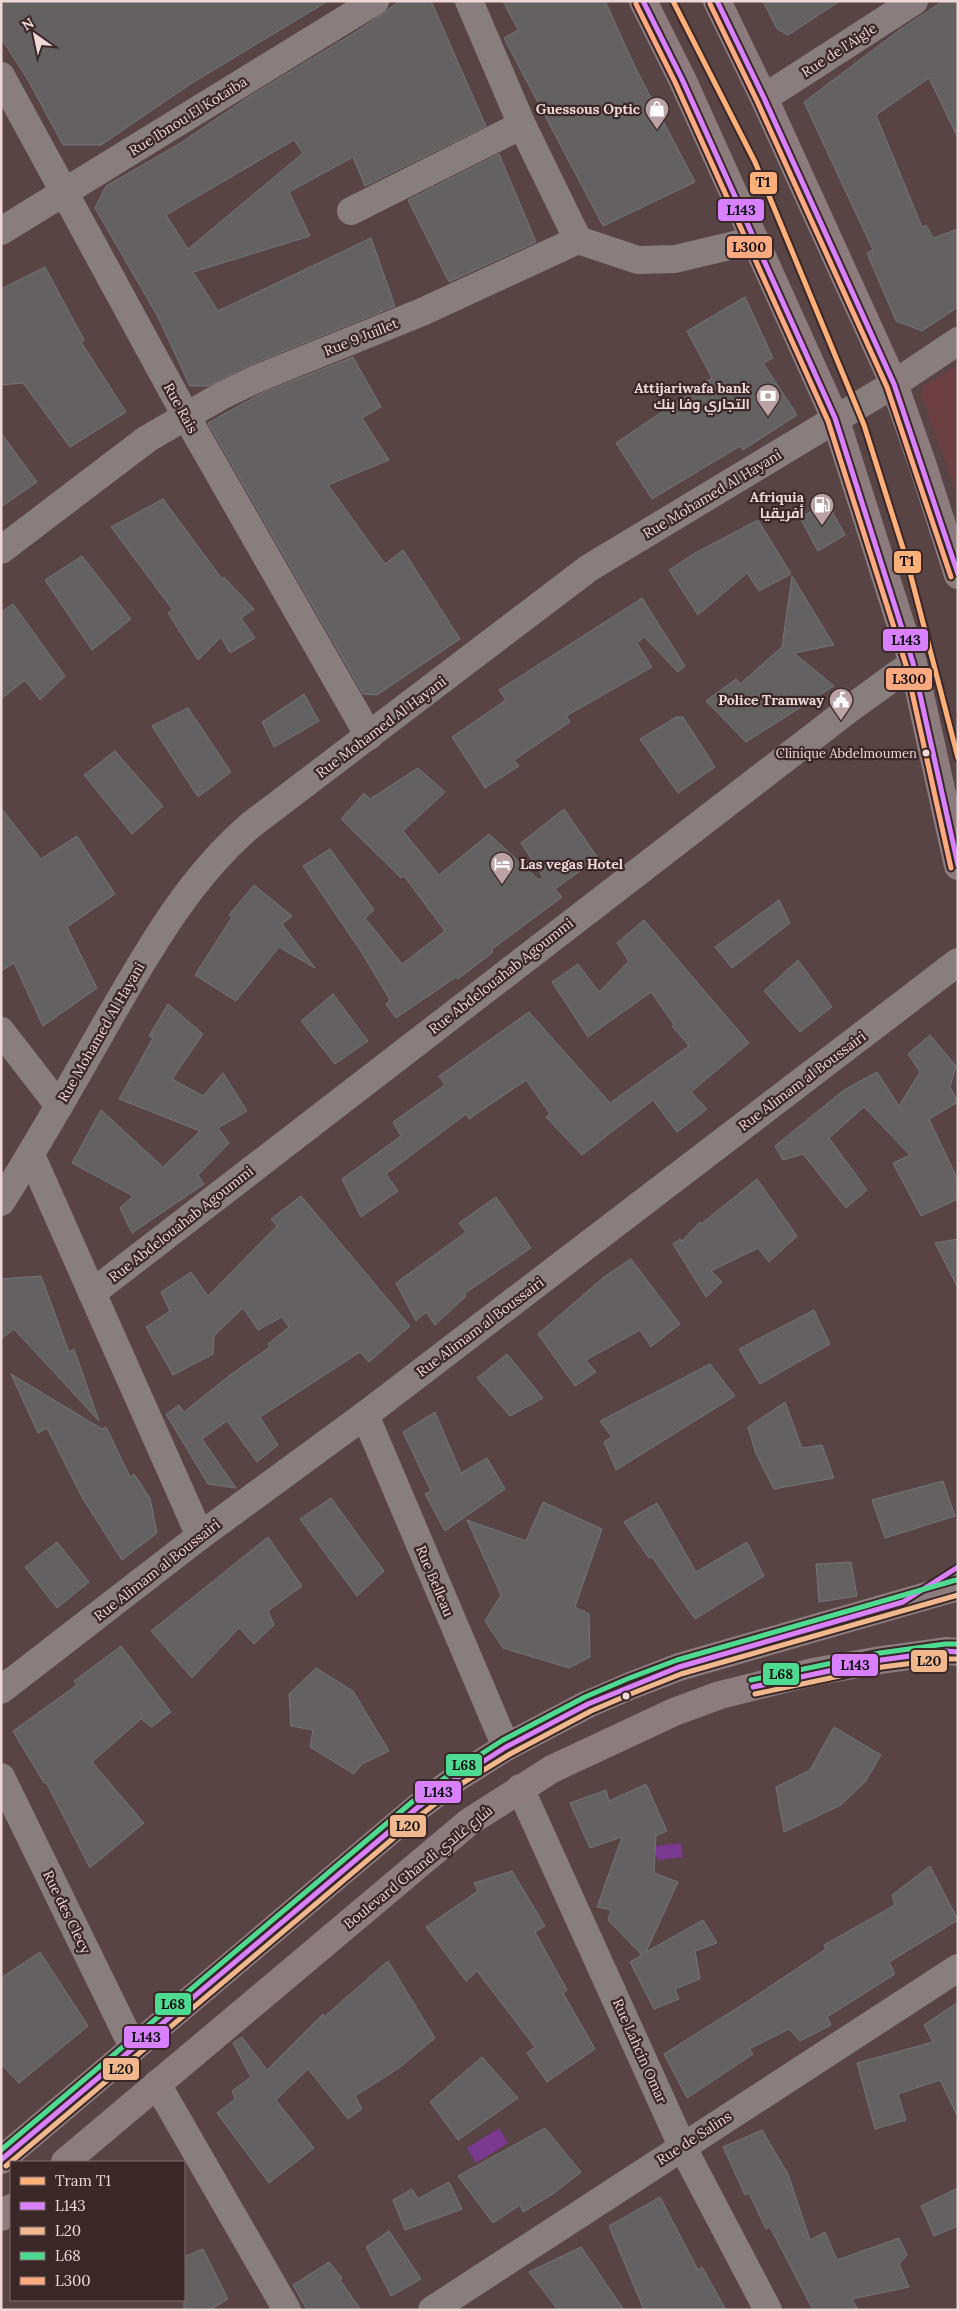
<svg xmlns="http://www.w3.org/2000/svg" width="959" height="2311" viewBox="0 0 959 2311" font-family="Lora,Cairo,serif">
<rect width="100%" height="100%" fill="#584345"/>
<!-- built -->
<polygon fill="#6c4043" points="958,365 958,496 921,395 923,386"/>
<!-- water -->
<g fill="#79398f">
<polygon points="681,1843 683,1857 657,1860 655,1846"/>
<polygon points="499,2128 508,2143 476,2163 467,2148"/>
</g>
<!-- building -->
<g fill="#636162" stroke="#757677" fill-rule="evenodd">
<polygon points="1,1 328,1 192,83 101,145 63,145 28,80 1,38"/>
<path d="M400 1H431L486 126 365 186 353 157 289 192 310 236 193 272 218 311 371 238 395 306 250 365 208 386H190L158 317 95 208 106 186 179 144 250 96 359 30ZM294 140 303 153 188 249 166 215Z"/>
<polygon points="503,1 605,1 635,67 695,182 603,226 504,38 518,30"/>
<polygon points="763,1 840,1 788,35 777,29"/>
<polygon points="943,1 958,1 958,138 929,78 876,115 922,227 926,225 933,238 958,229 958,307 922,331 896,321 867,253 873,250 804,102 898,31"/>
<polygon points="499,154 536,242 449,282 408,200"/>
<polygon points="45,267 84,340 81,342 126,412 70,447 23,383 1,385 1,289"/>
<polygon points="745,297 773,358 763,363 797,415 743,450 740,446 652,499 616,443 712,378 687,331"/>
<polygon points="353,357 381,407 362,418 389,460 328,485 385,564 403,550 460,639 377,695 363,694 208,423 262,393"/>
<polygon points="1,433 37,482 1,507"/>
<polygon points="163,499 222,579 224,577 254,609 241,618 255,638 230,653 221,637 198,660 168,613 173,610 111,527"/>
<polygon points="827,502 845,535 818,551 800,518"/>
<polygon points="758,520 791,574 759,591 747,573 698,615 669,570 695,553"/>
<polygon points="82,556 131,619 92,650 45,580"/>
<polygon points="792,576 834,645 794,653 834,686 746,742 706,701 736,679 740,684 782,647"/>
<polygon points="642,598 685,666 678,672 644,637 637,643 652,667 566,716 570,722 514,760 519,766 485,788 452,737 506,700 499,690"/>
<polygon points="13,604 65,676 40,700 25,680 1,699 1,612"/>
<polygon points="304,694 319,721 274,747 262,722"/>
<polygon points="188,708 231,772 198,797 152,726"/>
<polygon points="676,717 683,717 715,767 678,793 640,739"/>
<polygon points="115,751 163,806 132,834 84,775"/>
<polygon points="418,768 445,792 403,831 439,875 489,834 539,880 543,877 521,843 564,809 598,858 555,889 562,897 491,950 493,952 458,979 456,977 396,1018 386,1004 390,1000 362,953 303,866 330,849 374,910 365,918 402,964 445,931 404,876 401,878 341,819 364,793 370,799"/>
<polygon points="1,808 41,859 77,836 115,894 67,927 97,988 43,1026 14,963 1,971"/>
<polygon points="254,885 292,916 282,924 315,968 279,947 236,1001 195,975 232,917 229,915"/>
<polygon points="779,900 790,923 732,968 715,947"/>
<polygon points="644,920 749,1043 691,1092 707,1109 677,1132 653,1100 582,1155 546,1117 550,1114 526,1080 469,1119 466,1114 386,1174 398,1191 361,1217 342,1179 401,1136 393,1122 445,1085 439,1076 529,1012 610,1103 689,1046 672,1026 674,1025 651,992 588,1037 552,982 578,964 599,992 629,961 617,943"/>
<polygon points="798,960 832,1007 800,1032 764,991"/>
<polygon points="333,994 368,1041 335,1064 301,1021"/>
<polygon points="168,1004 203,1034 172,1079 203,1096 223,1073 247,1111 218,1128 229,1143 198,1175 204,1184 132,1233 120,1208 133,1196 72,1163 101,1110 163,1167 200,1131 119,1099 153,1038 149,1036"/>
<polygon points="930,1035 956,1066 950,1087 958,1102 929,1119 958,1180 958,1199 921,1216 893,1163 910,1155 864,1107 829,1138 867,1190 846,1208 803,1154 783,1160 775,1146 844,1090 877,1072 899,1106 920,1072 908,1054"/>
<polygon points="757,1179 797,1236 769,1262 758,1248 711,1271 722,1282 706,1297 673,1244 680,1239 682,1241 700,1222 701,1224"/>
<polygon points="301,1196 410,1326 369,1362 360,1352 260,1417 278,1445 257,1462 227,1421 202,1439 236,1488 208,1484 166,1414 179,1405 184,1412 230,1375 270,1347 268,1344 289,1327 282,1317 258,1330 243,1308 214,1336 213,1354 173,1375 146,1327 170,1311 161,1292 191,1272 208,1296 277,1226 271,1219"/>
<polygon points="496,1197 531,1248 464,1294 466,1296 435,1325 426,1312 416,1321 396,1283 466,1232 459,1223"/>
<polygon points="958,1239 958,1288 935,1243"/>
<polygon points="631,1259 680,1324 651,1347 640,1330 586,1360 596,1372 575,1386 538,1334 604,1277"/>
<polygon points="41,1276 69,1352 74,1349 99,1421 14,1329 1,1339 1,1279"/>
<polygon points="814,1310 830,1344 760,1384 739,1349"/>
<polygon points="507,1354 543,1398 510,1416 477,1378"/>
<polygon points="710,1364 735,1396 616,1470 604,1442 612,1437 600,1421"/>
<polygon points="11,1374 102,1429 106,1427 130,1477 134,1474 150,1498 157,1533 122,1560 83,1499 47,1428 38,1433"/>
<polygon points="785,1402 802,1448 822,1445 834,1478 774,1489 756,1454 748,1427"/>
<polygon points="435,1412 461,1473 487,1458 505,1489 445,1531 425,1494 431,1491 403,1432"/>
<polygon points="943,1481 955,1516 885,1538 872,1500"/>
<polygon points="331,1498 384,1571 357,1596 300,1519"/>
<polygon points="543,1502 602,1529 575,1607 589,1614 590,1657 569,1668 503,1648 485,1621 501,1595 467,1520 526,1541"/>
<polygon points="657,1503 696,1572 747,1542 764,1576 695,1619 652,1557 649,1558 624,1522"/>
<polygon points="268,1537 302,1586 268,1611 274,1625 254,1644 239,1628 192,1678 151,1631"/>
<polygon points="57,1542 89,1582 57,1608 25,1567"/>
<polygon points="851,1562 857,1596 819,1602 816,1564"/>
<polygon points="121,1646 171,1712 152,1727 141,1719 92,1762 144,1823 90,1868 46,1782 44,1783 13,1731 77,1685 74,1681"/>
<polygon points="316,1668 353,1691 389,1751 362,1764 354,1774 310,1747 313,1730 291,1726 289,1694"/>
<polygon points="834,1727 881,1755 865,1782 841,1805 784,1832 776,1787 810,1770"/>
<polygon points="646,1784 667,1831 656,1836 654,1873 678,1882 646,1952 703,1920 717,1943 695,1951 700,1979 675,1989 679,1999 654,2009 630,1962 642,1955 608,1920 611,1910 597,1907 622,1837 590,1848 570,1803 606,1790 609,1801"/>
<polygon points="930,1866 958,1920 889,1962 895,1974 827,2017 831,2025 800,2041 789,2029 749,2049 753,2054 687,2098 664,2054 753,1998 826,1949 824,1945 895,1905 892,1895"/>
<polygon points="512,1871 545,1926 535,1932 567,1990 563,1993 595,2049 547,2082 527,2053 535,2047 477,1971 466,1981 426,1927 478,1891 474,1883"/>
<polygon points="40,1952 88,2026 19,2083 1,2064 1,1978"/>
<polygon points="388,1961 435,2038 399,2068 355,2096 362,2109 348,2119 308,2069 276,2100 314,2148 269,2183 217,2113 235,2099 232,2091 251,2077 233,2043 242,2037 267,2070 323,2014 324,2017"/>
<polygon points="958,2002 958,2117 940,2080 898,2094 906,2120 875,2129 857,2063 933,2042 924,2025"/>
<polygon points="482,2057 518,2098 458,2140 430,2102"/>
<polygon points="545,2128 581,2172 553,2194 523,2212 520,2205 493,2223 458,2176"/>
<polygon points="762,2130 788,2174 810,2240 825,2232 837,2260 899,2238 907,2255 899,2264 909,2287 852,2299 858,2310 813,2310 770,2227 766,2229 749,2193 745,2195 723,2147"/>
<polygon points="449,2182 462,2209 405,2230 393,2200 412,2189 418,2199"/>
<polygon points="958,2188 958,2226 934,2236 921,2206"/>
<polygon points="660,2197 698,2270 702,2267 726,2310 644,2310 609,2226"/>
<polygon points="389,2231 421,2279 391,2296 366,2247"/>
<polygon points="581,2247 624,2310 558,2310 529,2272"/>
<polygon points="203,2249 228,2299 210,2310 184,2310 184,2257"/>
<polygon points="329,2262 342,2278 340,2280 361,2310 307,2310 293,2285"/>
</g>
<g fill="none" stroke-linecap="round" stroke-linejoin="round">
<!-- minor -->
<g stroke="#887e7e" stroke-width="28">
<polyline points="1,76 186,416 369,736"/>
<polyline points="764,98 914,1"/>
<polyline points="522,125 578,240"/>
<polyline points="351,211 522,125 469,1"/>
<polyline points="1,231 375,1"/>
<polyline points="1,550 147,439 221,396 256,379 422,312 578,240 638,260 675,259 755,240"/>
<polyline points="1,1031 59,1106"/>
<polyline points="31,1155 200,1536"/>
<path d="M1 1202C40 1141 75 1078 111 1015 151 946 190 877 252 824L589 568 894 384 958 341"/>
<polyline points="92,1293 848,710 913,663"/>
<polyline points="365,1415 506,1747"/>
<polyline points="1,1690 200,1536 365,1415 958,962"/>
<polyline points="1,1777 133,2047"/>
<polyline points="520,1788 682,2146 768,2310"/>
<polyline points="157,2084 287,2310"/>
<polyline points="432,2310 958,1968"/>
</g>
<!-- major -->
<g stroke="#8c7c7e" stroke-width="28">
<polyline points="643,1 682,79 835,418 913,663 958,866"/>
<polyline points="717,1 764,98 894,384 922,463 958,575"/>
<polyline points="1,2160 417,1808 457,1778 506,1747 588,1704 630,1686 679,1667 958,1587"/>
<polyline points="65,2162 469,1822 552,1769 674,1712 720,1695 813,1672 881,1660 946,1651 958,1652"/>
<polyline points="1,2217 11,2208"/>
</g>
<defs>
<g id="bus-1">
<polyline points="643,1 682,79 835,418 913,663 958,865"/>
<polyline points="717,1 764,98 894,384 958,574"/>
<polyline points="753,1687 881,1660 946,1651 958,1652"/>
<polyline points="1,2160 417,1808 457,1778 506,1747 588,1704 679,1667 903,1602 958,1567"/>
</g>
<g id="bus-2">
<polyline points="755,1694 882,1667 946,1659 957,1659"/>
<polyline points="6,2166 422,1814 461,1784 510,1754 591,1711 633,1693 681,1674 958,1595"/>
</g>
<g id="bus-3">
<polyline points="751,1680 880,1653 945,1644 958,1644"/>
<polyline points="1,2150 412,1802 453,1772 503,1740 585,1697 627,1679 677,1660 956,1580"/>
</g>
<g id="bus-4">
<polyline points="636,4 675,82 828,421 906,665 951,868"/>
<polyline points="710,4 757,101 887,387 951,577"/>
</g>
</defs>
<!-- bus-1 casing -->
<use href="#bus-1" stroke="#3a2728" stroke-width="9"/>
<!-- bus-2 casing -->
<use href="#bus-2" stroke="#3a2728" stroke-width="9"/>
<!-- bus-3 casing -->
<use href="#bus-3" stroke="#3a2728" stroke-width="9"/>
<!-- bus-4 casing -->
<use href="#bus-4" stroke="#3a2728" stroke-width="9"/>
<!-- bus-1 -->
<use href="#bus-1" stroke="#d880ff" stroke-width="5"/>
<!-- bus-2 -->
<use href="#bus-2" stroke="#f1b78d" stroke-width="5"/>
<!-- bus-3 -->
<use href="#bus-3" stroke="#4ddb92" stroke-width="5"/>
<!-- bus-4 -->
<use href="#bus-4" stroke="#ffa980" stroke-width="5"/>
<defs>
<polyline id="tram-1" points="673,1 755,162 864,425 907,561 958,758"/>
</defs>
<!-- tram-1 casing -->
<use href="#tram-1" stroke="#3a2728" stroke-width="9"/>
<!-- tram-1 -->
<use href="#tram-1" stroke="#feb078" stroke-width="5"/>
</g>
<!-- icons -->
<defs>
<symbol id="shop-pin" viewBox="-11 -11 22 30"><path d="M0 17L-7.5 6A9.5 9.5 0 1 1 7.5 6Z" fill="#bba3a5" stroke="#3a2728"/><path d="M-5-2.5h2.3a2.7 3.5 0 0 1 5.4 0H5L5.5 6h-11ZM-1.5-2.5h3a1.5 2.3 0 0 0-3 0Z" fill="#fff"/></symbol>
<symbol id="bank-pin" viewBox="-11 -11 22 30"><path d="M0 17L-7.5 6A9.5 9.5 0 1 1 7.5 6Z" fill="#bba3a5" stroke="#3a2728"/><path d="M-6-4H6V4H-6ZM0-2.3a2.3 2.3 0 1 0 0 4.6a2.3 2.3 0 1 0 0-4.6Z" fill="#fff"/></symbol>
<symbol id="fuel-pin" viewBox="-11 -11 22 30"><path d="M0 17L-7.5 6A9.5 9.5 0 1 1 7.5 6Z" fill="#bba3a5" stroke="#3a2728"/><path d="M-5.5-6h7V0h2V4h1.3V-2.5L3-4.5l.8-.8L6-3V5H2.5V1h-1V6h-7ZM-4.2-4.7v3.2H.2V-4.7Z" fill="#fff"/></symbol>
<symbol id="civic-pin" viewBox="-11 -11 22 30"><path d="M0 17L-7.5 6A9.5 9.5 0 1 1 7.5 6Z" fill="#bba3a5" stroke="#3a2728"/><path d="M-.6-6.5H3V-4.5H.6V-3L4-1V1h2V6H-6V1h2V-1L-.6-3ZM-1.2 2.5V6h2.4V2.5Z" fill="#fff"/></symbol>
<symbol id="hotel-pin" viewBox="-11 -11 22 30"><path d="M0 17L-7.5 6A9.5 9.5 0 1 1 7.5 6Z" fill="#bba3a5" stroke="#3a2728"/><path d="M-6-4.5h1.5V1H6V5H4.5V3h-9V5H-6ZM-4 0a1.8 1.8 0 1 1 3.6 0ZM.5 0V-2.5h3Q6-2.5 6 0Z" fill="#fff"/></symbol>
</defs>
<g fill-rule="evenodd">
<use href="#shop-pin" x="643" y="95" width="28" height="38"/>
<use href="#bank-pin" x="754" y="382" width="28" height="38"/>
<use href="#fuel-pin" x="808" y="491" width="28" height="38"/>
<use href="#civic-pin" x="827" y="686" width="28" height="38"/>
<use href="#hotel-pin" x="488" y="850" width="28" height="38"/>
</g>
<!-- markers -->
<g fill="#f0d7d8" stroke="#3a2728" stroke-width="2">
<circle cx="926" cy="753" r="4.5"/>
<circle cx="626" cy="1696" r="4.5"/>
</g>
<g text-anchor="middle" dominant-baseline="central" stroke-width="4.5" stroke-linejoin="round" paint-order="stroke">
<!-- bus labels -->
<g font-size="13" fill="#f0d7d8" stroke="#3a2728" text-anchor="end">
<text x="917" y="753">Clinique Abdelmoumen</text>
</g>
<!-- street labels -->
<g font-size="14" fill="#f0d7d8" stroke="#3a2728">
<text transform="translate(839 50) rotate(-33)">Rue de l'Aigle</text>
<text transform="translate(188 116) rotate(-32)">Rue Ibnou El Kotaiba</text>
<text transform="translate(361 337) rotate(-22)">Rue 9 Juillet</text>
<text transform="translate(181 408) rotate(61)">Rue Rais</text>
<text transform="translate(712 494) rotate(-31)">Rue Mohamed Al Hayani</text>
<text transform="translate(381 727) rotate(-37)">Rue Mohamed Al Hayani</text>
<text transform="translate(501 976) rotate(-38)">Rue Abdelouahab Agoummi</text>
<text transform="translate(101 1032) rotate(-60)">Rue Mohamed Al Hayani</text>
<text transform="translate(802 1081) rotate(-37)">Rue Alimam al Boussairi</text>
<text transform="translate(181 1224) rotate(-38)">Rue Abdelouahab Agoummi</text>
<text transform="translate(480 1327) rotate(-37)">Rue Alimam al Boussairi</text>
<text transform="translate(157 1570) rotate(-38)">Rue Alimam al Boussairi</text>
<text transform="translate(435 1581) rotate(67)">Rue Belleau</text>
<text transform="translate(418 1867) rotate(-39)">Boulevard Ghandi شارع غاندي</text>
<text transform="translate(67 1912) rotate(64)">Rue des Clecy</text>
<text transform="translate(640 2051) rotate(66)">Rue Lahcin Omar</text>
<text transform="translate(694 2138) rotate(-33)">Rue de Salins</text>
</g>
<!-- poi labels -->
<g font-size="14" font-weight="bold" fill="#f0d7d8" stroke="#3a2728" text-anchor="end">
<text x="640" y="109">Guessous Optic</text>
<text x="750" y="388">Attijariwafa bank<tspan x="750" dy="16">التجاري وفا بنك</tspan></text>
<text x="804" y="497">Afriquia<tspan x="804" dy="16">أفريقيا</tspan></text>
<text x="824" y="700">Police Tramway</text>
<text x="520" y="864" text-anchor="start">Las vegas Hotel</text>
</g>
</g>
<g stroke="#3a2728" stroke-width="2">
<rect x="749" y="171" width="29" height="24" rx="5" fill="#feb078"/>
<rect x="717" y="198" width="48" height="24" rx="5" fill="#d880ff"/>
<rect x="726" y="235" width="47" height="24" rx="5" fill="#ffa980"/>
<rect x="893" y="550" width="29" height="24" rx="5" fill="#feb078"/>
<rect x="882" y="628" width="47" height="24" rx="5" fill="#d880ff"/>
<rect x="885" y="667" width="48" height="24" rx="5" fill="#ffa980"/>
<rect x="910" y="1649" width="38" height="24" rx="5" fill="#f1b78d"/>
<rect x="831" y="1653" width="48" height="24" rx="5" fill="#d880ff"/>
<rect x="762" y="1662" width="38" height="24" rx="5" fill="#4ddb92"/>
<rect x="445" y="1753" width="38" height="24" rx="5" fill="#4ddb92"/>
<rect x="414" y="1780" width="48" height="24" rx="5" fill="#d880ff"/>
<rect x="389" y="1814" width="38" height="24" rx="5" fill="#f1b78d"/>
<rect x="154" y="1992" width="38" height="24" rx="5" fill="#4ddb92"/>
<rect x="123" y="2025" width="47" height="24" rx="5" fill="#d880ff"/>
<rect x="102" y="2057" width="38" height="24" rx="5" fill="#f1b78d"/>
</g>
<g font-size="14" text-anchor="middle" font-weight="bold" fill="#111">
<text x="763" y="187">T1</text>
<text x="741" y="215">L143</text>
<text x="749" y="252">L300</text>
<text x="907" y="566">T1</text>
<text x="906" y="645">L143</text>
<text x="909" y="684">L300</text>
<text x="929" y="1666">L20</text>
<text x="855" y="1670">L143</text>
<text x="781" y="1679">L68</text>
<text x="464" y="1770">L68</text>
<text x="438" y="1797">L143</text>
<text x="408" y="1831">L20</text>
<text x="173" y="2009">L68</text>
<text x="146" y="2042">L143</text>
<text x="121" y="2074">L20</text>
</g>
<!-- border -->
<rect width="959" height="2311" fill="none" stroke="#f0d7d8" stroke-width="5"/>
<!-- legend -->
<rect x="10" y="2161" width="175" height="140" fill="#3a2728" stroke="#836d6e"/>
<rect x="20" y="2177" width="25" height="8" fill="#feb078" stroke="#836d6e"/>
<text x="55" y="2186" font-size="15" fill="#f0d7d8">Tram T1</text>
<rect x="20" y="2202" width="25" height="8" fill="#d880ff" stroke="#836d6e"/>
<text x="55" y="2211" font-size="15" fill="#f0d7d8">L143</text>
<rect x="20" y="2227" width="25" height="8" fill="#f1b78d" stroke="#836d6e"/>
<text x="55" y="2236" font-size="15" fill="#f0d7d8">L20</text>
<rect x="20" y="2252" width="25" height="8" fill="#4ddb92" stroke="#836d6e"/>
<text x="55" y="2261" font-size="15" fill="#f0d7d8">L68</text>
<rect x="20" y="2277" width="25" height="8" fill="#ffa980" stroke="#836d6e"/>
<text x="55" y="2286" font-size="15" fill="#f0d7d8">L300</text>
<!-- north arrow -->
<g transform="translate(35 35) rotate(327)" stroke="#3a2728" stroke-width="4" paint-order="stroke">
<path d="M0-4L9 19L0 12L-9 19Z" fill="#f0d7d8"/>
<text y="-8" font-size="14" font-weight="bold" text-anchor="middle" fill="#f0d7d8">N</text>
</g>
</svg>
